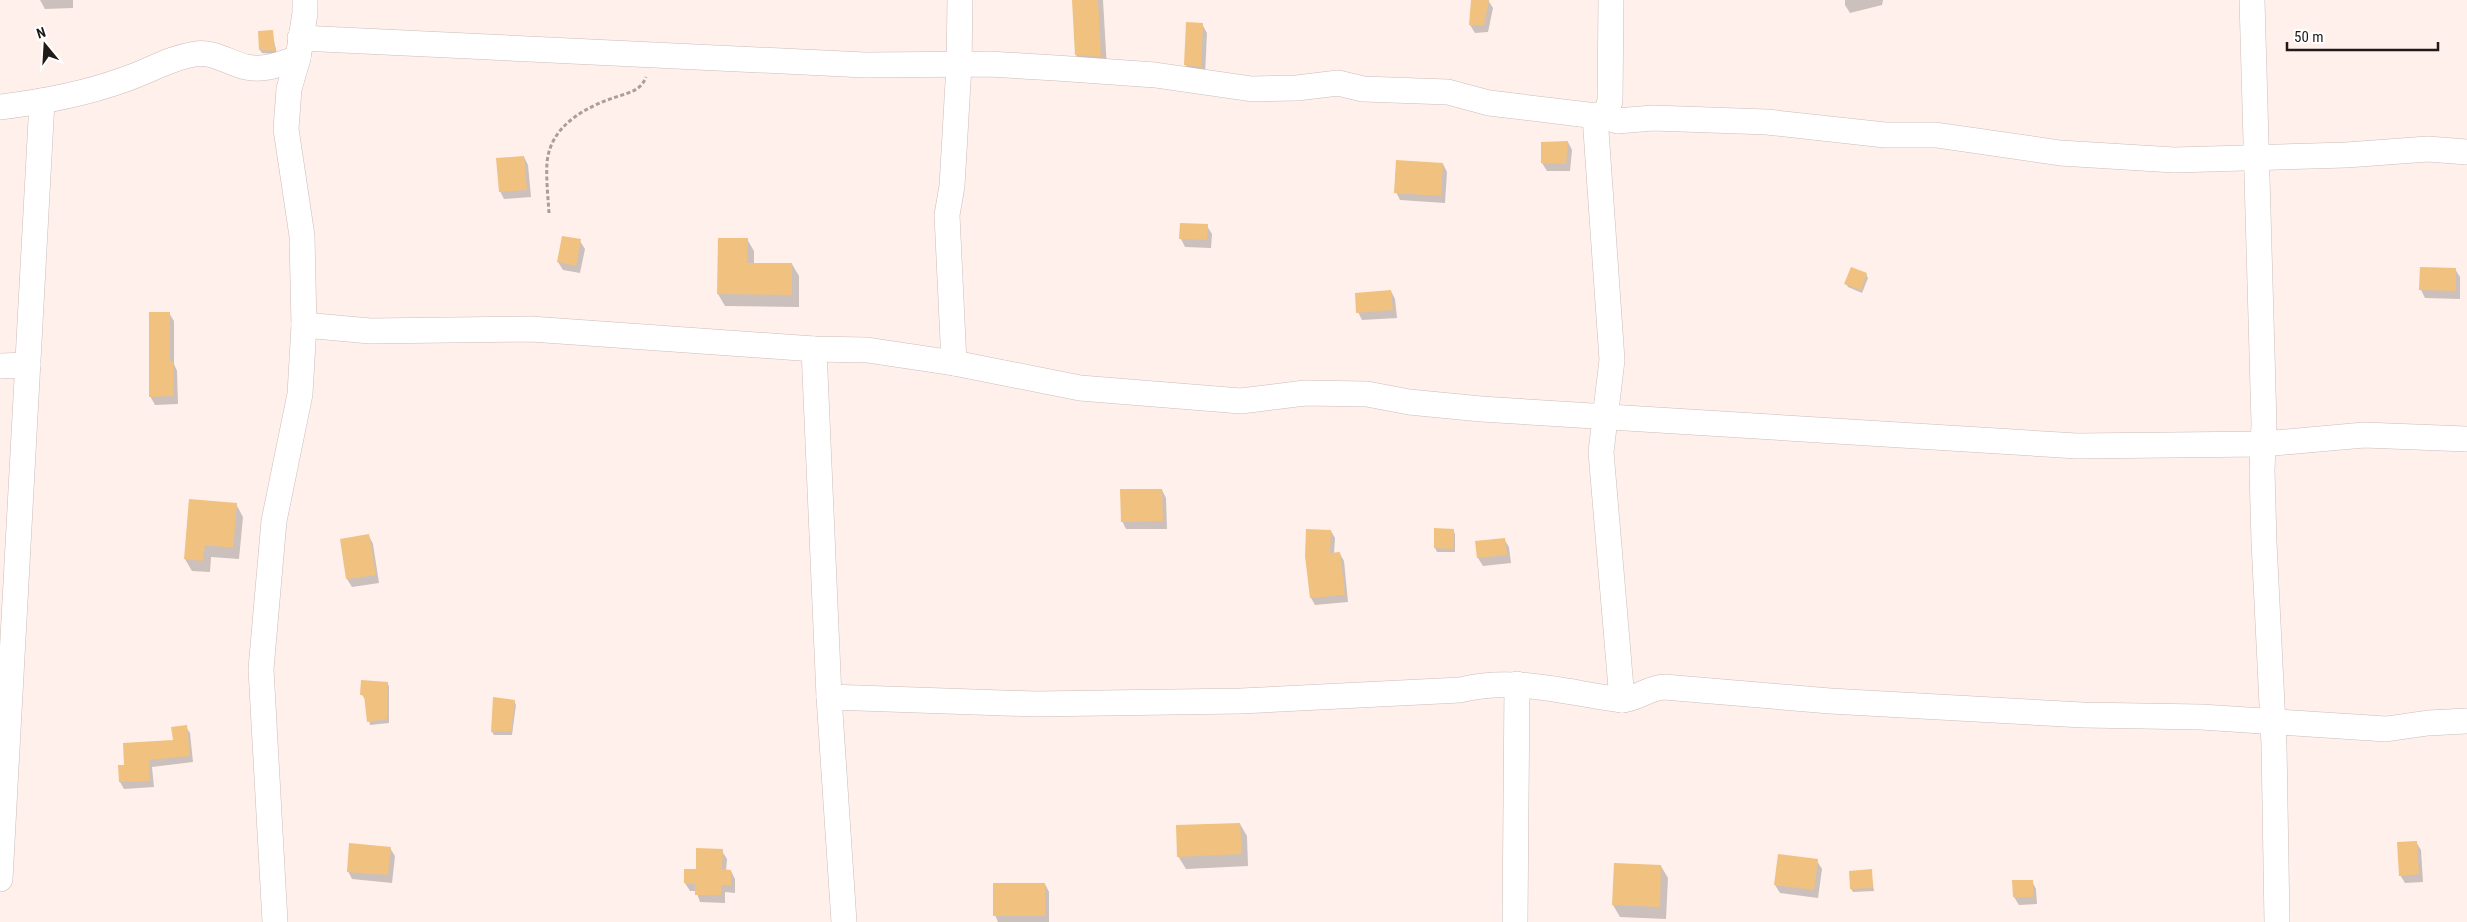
<svg xmlns="http://www.w3.org/2000/svg" width="2467" height="922" viewBox="0 0 2467 922" font-family="'Roboto Condensed',sans-serif">
<rect width="100%" height="100%" fill="#fff0eb"/>
<!-- shadow -->
<g fill="#0003">
<polygon points="40,0 73,0 73,8 45,9"/>
<polygon points="1073,0 1103,0 1107,69 1083,67 1076,55"/>
<polygon points="1488,0 1493,8 1488,32 1475,33 1470,25"/>
<polygon points="1845,0 1883,0 1882,5 1850,13 1845,5"/>
<polygon points="1202,24 1207,33 1205,75 1190,72 1185,64"/>
<polygon points="272,32 277,54 262,53 260,50"/>
<polygon points="1568,142 1572,150 1570,171 1547,171 1542,163"/>
<polygon points="524,157 528,165 531,197 504,199 500,191"/>
<polygon points="1443,164 1447,172 1445,203 1400,200 1396,192"/>
<polygon points="1207,226 1212,234 1211,248 1185,247 1181,239"/>
<polygon points="563,237 580,241 585,249 580,273 563,270 558,262"/>
<polygon points="747,239 754,251 754,264 792,264 799,276 799,307 725,306 718,294"/>
<polygon points="2455,269 2460,277 2460,299 2425,298 2421,290"/>
<polygon points="1866,274 1868,278 1862,293 1848,287 1846,284"/>
<polygon points="1391,291 1395,299 1397,318 1362,320 1358,312"/>
<polygon points="169,313 174,321 174,364 177,371 178,404 155,405 150,396"/>
<polygon points="1162,490 1166,498 1167,529 1126,529 1122,521"/>
<polygon points="236,504 243,517 239,559 211,557 210,572 192,571 185,559"/>
<polygon points="1436,529 1453,530 1455,534 1455,552 1437,552 1435,548"/>
<polygon points="1331,531 1335,538 1334,554 1340,554 1344,561 1348,602 1315,605 1311,598"/>
<polygon points="369,536 373,544 379,583 352,587 347,579 341,540"/>
<polygon points="1504,539 1509,547 1511,563 1483,566 1478,558"/>
<polygon points="387,683 389,686 389,723 370,725 365,699 362,695"/>
<polygon points="514,701 516,705 512,735 494,735 492,732"/>
<polygon points="186,727 190,733 193,762 152,767 154,787 124,789 120,782 120,766 126,766 174,741"/>
<polygon points="1240,824 1247,836 1248,866 1186,869 1178,856"/>
<polygon points="2416,842 2421,850 2423,882 2405,883 2400,875"/>
<polygon points="390,848 395,856 392,883 352,879 348,871"/>
<polygon points="722,851 727,859 726,871 731,871 735,879 735,893 725,892 725,903 700,902 696,891 690,891 685,883 697,870"/>
<polygon points="1817,861 1822,869 1818,898 1780,893 1775,885"/>
<polygon points="1661,866 1668,878 1666,919 1620,917 1613,905"/>
<polygon points="1871,871 1874,891 1853,892 1851,889"/>
<polygon points="2032,881 2036,889 2037,904 2019,905 2014,897"/>
<polygon points="1045,884 1049,892 1049,922 998,922 995,915"/>
</g>
<!-- building -->
<g fill="#f0c17f">
<polygon points="1072,0 1098,0 1101,57 1075,55"/>
<polygon points="1471,0 1489,0 1484,25 1469,25"/>
<polygon points="1186,22 1203,23 1201,67 1184,65"/>
<polygon points="273,30 275,51 259,50 258,31"/>
<polygon points="1568,141 1566,164 1541,163 1541,142"/>
<polygon points="524,156 527,190 499,192 496,158"/>
<polygon points="1396,160 1443,163 1441,196 1394,193"/>
<polygon points="1180,223 1208,224 1207,240 1179,239"/>
<polygon points="562,236 581,239 576,266 557,262"/>
<polygon points="718,238 748,238 747,263 792,263 792,295 717,294"/>
<polygon points="1851,267 1867,273 1861,290 1844,284"/>
<polygon points="2420,267 2456,268 2456,291 2419,290"/>
<polygon points="1391,290 1393,310 1356,313 1355,293"/>
<polygon points="149,312 170,312 170,361 173,361 174,396 149,397"/>
<polygon points="1120,489 1162,489 1163,521 1121,522"/>
<polygon points="189,499 237,503 233,548 205,545 203,561 184,559"/>
<polygon points="1434,528 1454,529 1453,549 1434,548"/>
<polygon points="1306,529 1331,530 1330,553 1340,552 1345,595 1310,598 1305,556"/>
<polygon points="369,534 376,575 346,579 340,539"/>
<polygon points="1505,538 1507,555 1477,558 1475,541"/>
<polygon points="361,680 388,682 387,719 367,722 364,695 360,695"/>
<polygon points="493,697 515,700 511,731 491,732"/>
<polygon points="187,725 190,756 149,760 150,781 119,782 118,765 124,765 123,743 173,740 171,727"/>
<polygon points="1240,823 1242,854 1177,857 1176,825"/>
<polygon points="2417,841 2419,874 2399,876 2397,842"/>
<polygon points="349,843 391,847 388,875 347,872"/>
<polygon points="696,848 723,849 722,869 731,870 731,885 721,885 721,895 695,895 695,884 684,883 684,869 696,869"/>
<polygon points="1778,854 1818,859 1814,890 1774,885"/>
<polygon points="1614,863 1661,865 1660,907 1612,905"/>
<polygon points="1872,869 1873,888 1850,889 1849,871"/>
<polygon points="2012,880 2033,880 2033,897 2013,897"/>
<rect x="993" y="883" width="52" height="33"/>
</g>
<g fill="none" stroke-linecap="round" stroke-linejoin="round">
<defs>
<g id="minor">
<polyline points="1611,0 1610,101 1605,117 1617,121 1653,118 1767,122 1885,135 1936,135 2060,153 2174,160 2346,155 2428,149 2467,152"/>
<polyline points="2252,0 2264,424 2262,470 2264,542 2274,745 2277,922"/>
<polyline points="300,38 865,65 989,64 1056,68 1155,75 1252,89 1297,88 1338,83 1363,89 1448,92 1489,103 1605,117"/>
<path d="M0 107C42 102 84 94 123 80 148 72 169 58 195 54 214 51 229 63 246 67 265 71 281 64 298 58"/>
<polyline points="1595,116 1612,360 1601,452 1622,700"/>
<polyline points="304,325 370,331 531,329 814,349 867,350 954,363 1080,388 1241,401 1305,393 1367,394 1409,402 1481,409 2077,446 2263,444 2364,435 2467,439"/>
<polyline points="814,349 829,697 844,922"/>
<polyline points="954,363 947,215 952,186 959,65 960,0"/>
<polyline points="0,366 28,365"/>
<path d="M829 697 1035 704 1241 701 1460 690C1514 676 1568 693 1622 700 1637 699 1648 688 1664 687L1830 701 2083 715 2201 717 2386 729 2428 723 2467 721"/>
<polyline points="0,879 42,101"/>
<polyline points="275,922 261,669 274,521 300,394 304,325 302,236 286,129 289,89 298,58 305,13 305,0"/>
<polyline points="1515,922 1517,684"/>
</g>
</defs>
<!-- minor casing -->
<use href="#minor" stroke="#cbbdb8" stroke-width="26"/>
<!-- path -->
<path stroke="#a99e9a" stroke-width="3" stroke-dasharray="4 2.5" stroke-linecap="butt" d="M549 213C548 197 546 179 547 163 550 125 587 106 619 96 631 92 641 90 646 77"/>
<!-- minor -->
<use href="#minor" stroke="#fff" stroke-width="25"/>
</g>
<!-- north arrow -->
<g transform="translate(45 45) rotate(342)" stroke="#ffffff" stroke-width="4" paint-order="stroke">
<path d="M0-4L9 19L0 12L-9 19Z" fill="#201b19"/>
<text y="-8" font-size="14" font-weight="bold" text-anchor="middle" fill="#201b19">N</text>
</g>
<!-- scale -->
<path d="M2287 42v8h151v-8" fill="none" stroke="#201b19" stroke-width="2.5"/>
<text x="2294" y="42" font-size="15" fill="#201b19" stroke="#ffffff" stroke-width="4" paint-order="stroke">50 m</text>
</svg>
